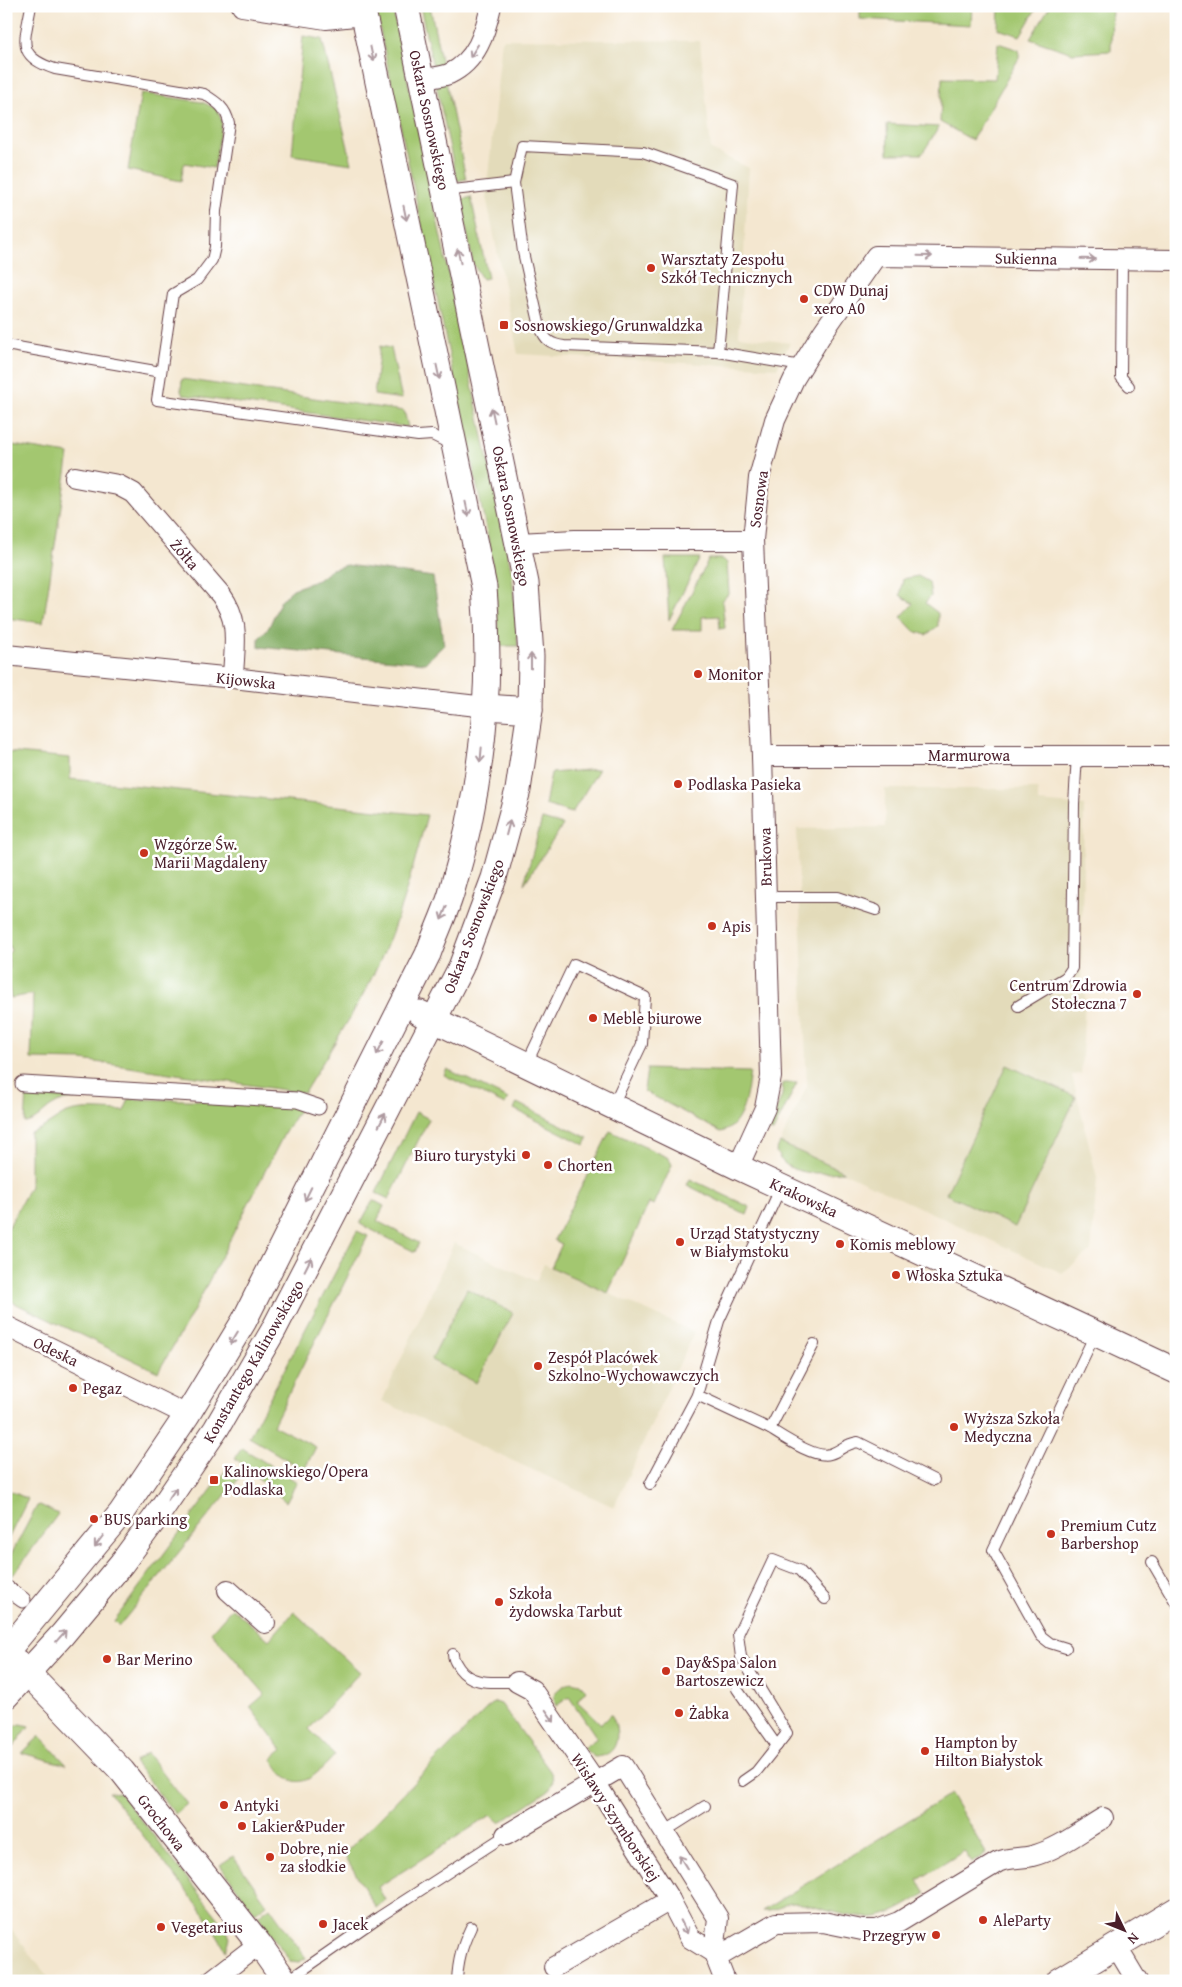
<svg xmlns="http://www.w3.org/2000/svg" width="1182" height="1987" viewBox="0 0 1182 1987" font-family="'Gentium Book Plus',serif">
<rect width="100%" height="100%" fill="#fff"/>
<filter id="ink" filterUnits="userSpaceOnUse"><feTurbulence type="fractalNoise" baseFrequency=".02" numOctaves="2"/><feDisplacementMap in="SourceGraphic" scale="10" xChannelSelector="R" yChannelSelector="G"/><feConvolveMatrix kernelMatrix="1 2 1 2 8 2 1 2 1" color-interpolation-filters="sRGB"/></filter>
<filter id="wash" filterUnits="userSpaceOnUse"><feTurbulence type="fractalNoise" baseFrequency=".0096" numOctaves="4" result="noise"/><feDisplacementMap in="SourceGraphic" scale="20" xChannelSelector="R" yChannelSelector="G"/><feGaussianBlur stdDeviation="1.12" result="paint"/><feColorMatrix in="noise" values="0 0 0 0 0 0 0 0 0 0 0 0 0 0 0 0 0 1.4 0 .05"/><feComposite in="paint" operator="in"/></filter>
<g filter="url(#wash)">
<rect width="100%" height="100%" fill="#f4e7d0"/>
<!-- built -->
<g fill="#e3dbba">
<polygon points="502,39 700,41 711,150 749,168 739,336 790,343 777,368 518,354 486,196"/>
<polygon points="885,789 1038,789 1038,802 1084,806 1081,983 1086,983 1081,1074 1072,1075 1097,1178 1091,1251 1062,1273 780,1143 807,1086 797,829 885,827"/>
<polygon points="454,1243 536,1281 544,1264 694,1332 614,1507 382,1401"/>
<polygon points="6,1923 51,1981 6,1981"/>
</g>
<!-- green -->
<g fill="#a3c770" stroke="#76734e">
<polygon points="375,6 392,6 512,574 518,646 499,646 495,586 488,538"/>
<polygon points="420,6 430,6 442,65 433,67"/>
<polygon points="860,6 972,6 971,25 860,19"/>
<polygon points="999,6 1038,6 1020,36 998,29"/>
<polygon points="1050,6 1112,6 1111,51 1073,53 1030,39"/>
<polygon points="303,36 322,39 352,164 292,155"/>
<polygon points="998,43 1019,50 1019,58 972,140 940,122 942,78 995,79"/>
<polygon points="446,81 466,179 457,181 436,84"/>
<polygon points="141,93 202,102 217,109 222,122 214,168 184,163 181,181 128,170"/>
<polygon points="887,124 939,127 922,154 888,154"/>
<polygon points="471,197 488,278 482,279 473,264 461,200"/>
<polygon points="380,346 391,348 402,399 374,395"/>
<polygon points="182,379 404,411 408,427 183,395 181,391"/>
<polygon points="6,444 69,454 43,623 6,618"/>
<polygon points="665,558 700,558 669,620"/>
<polygon points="709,559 723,559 727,563 729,593 722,601 725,628 720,629 719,616 702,617 702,630 672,630"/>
<polygon points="918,576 929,582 931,596 925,603 938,613 938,626 926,635 914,631 901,617 913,604 900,595 903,579"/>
<path d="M6 752 70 758V779L427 815C415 861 403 906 385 950 363 1001 332 1046 304 1093L82 1060 31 1059 33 994 11 998 6 969 10 968 7 954 11 951 6 938Z"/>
<polygon points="599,769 572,813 545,805 551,773"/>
<polygon points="542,819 563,825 524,884"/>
<polygon points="1007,1065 1076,1097 1015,1227 946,1194"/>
<polygon points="447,1069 508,1099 505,1105 444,1075"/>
<path d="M647 1069 750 1072C747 1092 744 1127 721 1132L644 1091Z"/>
<polygon points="783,1083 797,1083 773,1132 768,1131 782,1095"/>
<path d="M27 1092 111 1093C93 1100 68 1095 52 1106 42 1112 38 1121 25 1123Z"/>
<path d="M129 1099 247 1101 301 1107 284 1134 192 1314 158 1372 6 1299V1232L30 1186V1133C43 1129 51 1122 61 1116 78 1106 105 1111 124 1111Z"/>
<polygon points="517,1103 588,1138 585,1145 514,1109"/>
<polygon points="416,1112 429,1119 389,1199 376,1193"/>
<polygon points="610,1131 669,1158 672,1165 654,1205 649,1203 608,1293 551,1267 562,1244 554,1240"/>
<path d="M780 1143 844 1172C821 1173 786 1178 776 1151Z"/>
<polygon points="690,1179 750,1207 747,1215 687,1185"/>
<polygon points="373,1200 384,1206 377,1221 419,1243 415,1252 360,1224"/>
<polygon points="357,1231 368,1236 273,1425 316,1447 304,1470 249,1437"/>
<polygon points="467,1289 513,1313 476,1383 431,1360"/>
<polygon points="242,1448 297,1482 286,1502 235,1458"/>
<polygon points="229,1466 241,1476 119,1626 114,1621"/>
<polygon points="6,1489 28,1499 6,1543"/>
<polygon points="40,1505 58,1514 13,1575 6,1579 6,1564 37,1506"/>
<path d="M232 1608 269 1640 294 1612 360 1672 309 1729 335 1755C311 1781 294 1797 272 1759L282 1750 250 1707 265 1694 211 1632Z"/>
<path d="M571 1682 580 1684 586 1690 577 1701 601 1724 611 1714C621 1732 620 1757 594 1757L583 1748 597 1738 569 1697 556 1706C550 1692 559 1688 571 1682Z"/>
<path d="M495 1702 501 1704 550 1771C554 1778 554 1783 549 1790L500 1823 491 1815 378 1887 385 1900 376 1908 344 1854 486 1709Z"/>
<polygon points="21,1724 29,1726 11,1750 6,1748 6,1731 9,1728"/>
<polygon points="40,1736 67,1765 22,1753"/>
<polygon points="147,1753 187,1804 175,1814 134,1762"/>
<polygon points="109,1792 120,1793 226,1928 230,1938 226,1951 205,1915"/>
<path d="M951 1794 986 1853 972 1863 964 1851 918 1880 926 1893C885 1919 877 1923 829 1911 818 1908 806 1904 795 1903 783 1902 777 1913 762 1911Z"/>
<polygon points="233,1856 267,1904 255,1913 220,1865"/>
<polygon points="270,1907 306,1958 299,1962 290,1961 258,1916"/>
</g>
<!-- forest -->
<polygon fill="#82ac62" stroke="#666646" points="347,565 433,577 444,645 425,663 259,647 259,638 269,627 281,600 293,589 318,580 332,569"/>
</g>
<g filter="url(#ink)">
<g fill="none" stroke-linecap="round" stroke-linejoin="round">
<defs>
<g id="service">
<path d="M31 6C25 41 15 56 55 69L204 94C217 102 226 108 229 123L216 211 215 247 212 260 197 280 173 294 157 400 418 436 432 435 452 445"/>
<polyline points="445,191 514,183"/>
<polyline points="1122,259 1121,377 1129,386"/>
<polyline points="6,345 161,372"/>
<path d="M718 352 733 184 643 152 522 146 514 183 523 252 540 327C545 340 550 344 564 346L718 352 802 366"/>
<polyline points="766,897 837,897 876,910"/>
<polyline points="1018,1006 1066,977 1072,968 1074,804 1077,755"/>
<polyline points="527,1063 574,964 645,997 642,1044 613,1105"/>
<polyline points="697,1395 770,1429 814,1344"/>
<path d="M770 1429C783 1437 815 1459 830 1454 841 1451 844 1444 858 1442L934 1480"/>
<polyline points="650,1484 697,1395 719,1321 781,1187"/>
<polyline points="1152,1562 1176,1603"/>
<polyline points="1066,1648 1050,1643 1041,1636 993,1550 1095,1334"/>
<path d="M453 1654C453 1660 456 1663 459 1668 473 1687 495 1681 517 1682"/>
<polyline points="737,1689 777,1746"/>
<polyline points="743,1781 756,1772 787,1733 741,1657 738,1634 773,1560 799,1570 825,1599"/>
<polyline points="664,1832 705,1806"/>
<polyline points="287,1981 379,1917 506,1835"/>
<path d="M457 1981C458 1960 462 1946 471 1927"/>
</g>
<g id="pedestrian">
<polyline points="23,1084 297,1100 318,1107"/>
<polyline points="6,1588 23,1600"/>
</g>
<g id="minor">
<polyline points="242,6 326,19 364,15"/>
<path d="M422 79C430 78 441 77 449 74 477 61 485 33 491 6"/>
<path d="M75 477 118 485 133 493 221 595C241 623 234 645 233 678"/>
<polyline points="519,543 575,540 753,540"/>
<polyline points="6,655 233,678 486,707"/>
<polyline points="762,756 1176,756"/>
<polyline points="738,1167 765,1108 771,1077 762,756 753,540 759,478 775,420 794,379 823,332 876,256 1176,260"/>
<polyline points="6,1326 187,1415"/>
<polyline points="228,1590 265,1623"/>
<polyline points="517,1682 532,1690 595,1782 670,1900 690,1938 714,1953"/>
<polyline points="506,1835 623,1766 718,1918 714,1953 725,1981"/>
<polyline points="1116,1946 1137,1981"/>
<path d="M716 1958 776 1923 823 1922 862 1930H877L899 1922 998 1862C1009 1857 1020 1859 1032 1856 1057 1850 1081 1831 1103 1818"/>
<polyline points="554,1967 670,1900"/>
<polyline points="211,1981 259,1944"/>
</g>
<g id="tertiary">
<polyline points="486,707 530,710"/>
<polyline points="420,1013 738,1167 1176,1371"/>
<path d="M6 1652 121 1513 187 1415 244 1321 428 954C435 934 445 914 451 894 481 793 493 691 484 587L362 6"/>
<polyline points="17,1662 122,1771 259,1944 285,1981"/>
<polyline points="6,1696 62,1635 122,1563 156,1517 216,1429 273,1331 461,967 494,878 518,790 530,710 531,656 526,583 406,6"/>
<polyline points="1059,1981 1176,1910"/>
</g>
</defs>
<!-- service casing -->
<use href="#service" stroke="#643d44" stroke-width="12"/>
<!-- pedestrian casing -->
<use href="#pedestrian" stroke="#643d44" stroke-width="17"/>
<!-- minor casing -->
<use href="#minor" stroke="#643d44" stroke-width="22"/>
<!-- tertiary casing -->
<use href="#tertiary" stroke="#643d44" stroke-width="27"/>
<!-- service -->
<use href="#service" stroke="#fff" stroke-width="10"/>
<!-- pedestrian -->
<use href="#pedestrian" stroke="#fff" stroke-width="15"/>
<!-- minor -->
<use href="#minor" stroke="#fff" stroke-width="20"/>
<!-- tertiary -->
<use href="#tertiary" stroke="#fff" stroke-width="25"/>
</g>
<!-- one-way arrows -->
<defs><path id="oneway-shaft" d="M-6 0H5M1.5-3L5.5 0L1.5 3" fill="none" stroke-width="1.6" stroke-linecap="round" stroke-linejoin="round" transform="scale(1.25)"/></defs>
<g stroke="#ae9aa0">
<use href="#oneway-shaft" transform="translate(474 51) rotate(122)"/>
<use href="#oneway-shaft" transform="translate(372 54) rotate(78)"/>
<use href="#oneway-shaft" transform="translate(405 213) rotate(78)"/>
<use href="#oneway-shaft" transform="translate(459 256) rotate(-102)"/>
<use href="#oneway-shaft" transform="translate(925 256) rotate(1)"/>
<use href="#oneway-shaft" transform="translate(1088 259) rotate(1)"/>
<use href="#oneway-shaft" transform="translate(438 372) rotate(78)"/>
<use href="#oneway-shaft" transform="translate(493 415) rotate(-102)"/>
<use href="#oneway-shaft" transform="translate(467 509) rotate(78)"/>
<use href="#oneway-shaft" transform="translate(531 661) rotate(-90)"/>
<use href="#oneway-shaft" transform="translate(481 755) rotate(95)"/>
<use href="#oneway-shaft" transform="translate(508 828) rotate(-75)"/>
<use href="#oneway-shaft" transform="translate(444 913) rotate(112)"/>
<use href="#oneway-shaft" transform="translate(380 1048) rotate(117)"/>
<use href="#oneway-shaft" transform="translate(382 1120) rotate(-63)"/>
<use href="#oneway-shaft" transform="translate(308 1194) rotate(116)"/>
<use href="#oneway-shaft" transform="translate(308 1264) rotate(-63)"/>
<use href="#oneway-shaft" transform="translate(234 1338) rotate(121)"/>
<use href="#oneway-shaft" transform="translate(172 1494) rotate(-55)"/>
<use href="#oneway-shaft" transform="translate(99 1541) rotate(127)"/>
<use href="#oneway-shaft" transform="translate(61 1636) rotate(-49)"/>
<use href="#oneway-shaft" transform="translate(550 1716) rotate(55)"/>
<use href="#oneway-shaft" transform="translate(683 1862) rotate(-122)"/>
<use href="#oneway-shaft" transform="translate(684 1927) rotate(63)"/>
</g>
</g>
<!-- markers -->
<g fill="#c8321e" stroke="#fff" stroke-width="2">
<circle cx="651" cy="268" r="5"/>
<circle cx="804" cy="299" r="5"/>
<rect x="499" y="320" width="10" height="10" rx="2.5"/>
<circle cx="698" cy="674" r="5"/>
<circle cx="678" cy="784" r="5"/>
<circle cx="144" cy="853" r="5"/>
<circle cx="712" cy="926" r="5"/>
<circle cx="1137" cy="994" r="5"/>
<circle cx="593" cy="1018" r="5"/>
<circle cx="526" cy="1155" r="5"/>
<circle cx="548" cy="1165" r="5"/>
<circle cx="680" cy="1242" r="5"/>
<circle cx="840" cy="1244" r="5"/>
<circle cx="896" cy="1275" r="5"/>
<circle cx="538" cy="1366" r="5"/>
<circle cx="73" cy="1388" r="5"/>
<circle cx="954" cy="1427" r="5"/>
<rect x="209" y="1475" width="10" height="10" rx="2.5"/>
<circle cx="94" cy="1519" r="5"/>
<circle cx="1051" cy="1534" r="5"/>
<circle cx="499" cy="1602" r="5"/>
<circle cx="107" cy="1659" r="5"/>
<circle cx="666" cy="1671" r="5"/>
<circle cx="679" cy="1713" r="5"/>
<circle cx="925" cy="1751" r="5"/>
<circle cx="224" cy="1805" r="5"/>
<circle cx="242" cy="1826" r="5"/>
<circle cx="270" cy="1857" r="5"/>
<circle cx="983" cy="1920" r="5"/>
<circle cx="323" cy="1924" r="5"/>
<circle cx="161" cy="1927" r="5"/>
<circle cx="936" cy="1935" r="5"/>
</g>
<g text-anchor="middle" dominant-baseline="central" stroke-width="5" stroke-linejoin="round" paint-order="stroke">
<!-- street labels -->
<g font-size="16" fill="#4a1f2b" stroke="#fff">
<text transform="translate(430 120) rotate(78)">Oskara Sosnowskiego</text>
<text transform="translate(1026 258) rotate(1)">Sukienna</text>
<text transform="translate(758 499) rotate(-82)">Sosnowa</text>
<text transform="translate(512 516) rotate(79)">Oskara Sosnowskiego</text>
<text transform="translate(185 554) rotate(49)">Żółta</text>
<text transform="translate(246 680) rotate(6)">Kijowska</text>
<text x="969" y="755">Marmurowa</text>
<text transform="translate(765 857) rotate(-91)">Brukowa</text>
<text transform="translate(473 926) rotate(-69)">Oskara Sosnowskiego</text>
<text transform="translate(804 1197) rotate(25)">Krakowska</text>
<text transform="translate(56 1351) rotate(26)">Odeska</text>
<text transform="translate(253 1361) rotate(-60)">Konstantego Kalinowskiego</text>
<text transform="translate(616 1817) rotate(57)">Wisławy Szymborskiej</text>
<text transform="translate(162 1822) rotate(52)">Grochowa</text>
</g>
<!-- poi labels -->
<g font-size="16" fill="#4a1f2b" stroke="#fff" text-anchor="start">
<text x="661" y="259">Warsztaty Zespołu<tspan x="661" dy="18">Szkół Technicznych</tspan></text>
<text x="814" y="290">CDW Dunaj<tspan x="814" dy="18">xero A0</tspan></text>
<text x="514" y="325">Sosnowskiego/Grunwaldzka</text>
<text x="708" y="674">Monitor</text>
<text x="688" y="784">Podlaska Pasieka</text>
<text x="154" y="844">Wzgórze Św.<tspan x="154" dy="18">Marii Magdaleny</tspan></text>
<text x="722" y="926">Apis</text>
<text x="1127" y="985" text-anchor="end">Centrum Zdrowia<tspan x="1127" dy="18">Stołeczna 7</tspan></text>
<text x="603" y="1018">Meble biurowe</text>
<text x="516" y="1155" text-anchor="end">Biuro turystyki</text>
<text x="558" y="1165">Chorten</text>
<text x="690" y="1233">Urząd Statystyczny<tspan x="690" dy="18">w Białymstoku</tspan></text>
<text x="850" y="1244">Komis meblowy</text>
<text x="906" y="1275">Włoska Sztuka</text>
<text x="548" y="1357">Zespół Placówek<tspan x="548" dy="18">Szkolno-Wychowawczych</tspan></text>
<text x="83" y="1388">Pegaz</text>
<text x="964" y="1418">Wyższa Szkoła<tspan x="964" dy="18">Medyczna</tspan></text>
<text x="224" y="1471">Kalinowskiego/Opera<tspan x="224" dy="18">Podlaska</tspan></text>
<text x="104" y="1519">BUS parking</text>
<text x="1061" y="1525">Premium Cutz<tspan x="1061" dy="18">Barbershop</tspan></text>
<text x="509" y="1593">Szkoła<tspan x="509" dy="18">żydowska Tarbut</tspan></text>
<text x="117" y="1659">Bar Merino</text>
<text x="676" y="1662">Day&amp;Spa Salon<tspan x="676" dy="18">Bartoszewicz</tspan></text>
<text x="689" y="1713">Żabka</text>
<text x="935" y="1742">Hampton by<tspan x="935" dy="18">Hilton Białystok</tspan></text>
<text x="234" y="1805">Antyki</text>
<text x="252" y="1826">Lakier&amp;Puder</text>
<text x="280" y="1848">Dobre, nie<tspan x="280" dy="18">za słodkie</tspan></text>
<text x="993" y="1920">AleParty</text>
<text x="333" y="1924">Jacek</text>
<text x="171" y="1927">Vegetarius</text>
<text x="926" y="1935" text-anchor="end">Przegryw</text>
</g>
</g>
<!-- margin -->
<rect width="1182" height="1987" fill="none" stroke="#fff" stroke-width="25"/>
<!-- north arrow -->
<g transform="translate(1124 1930) rotate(133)" stroke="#ffffff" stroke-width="4" paint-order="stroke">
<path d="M0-4L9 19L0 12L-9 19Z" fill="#4a1f2b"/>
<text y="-8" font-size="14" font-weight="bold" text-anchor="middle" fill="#4a1f2b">N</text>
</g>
</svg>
